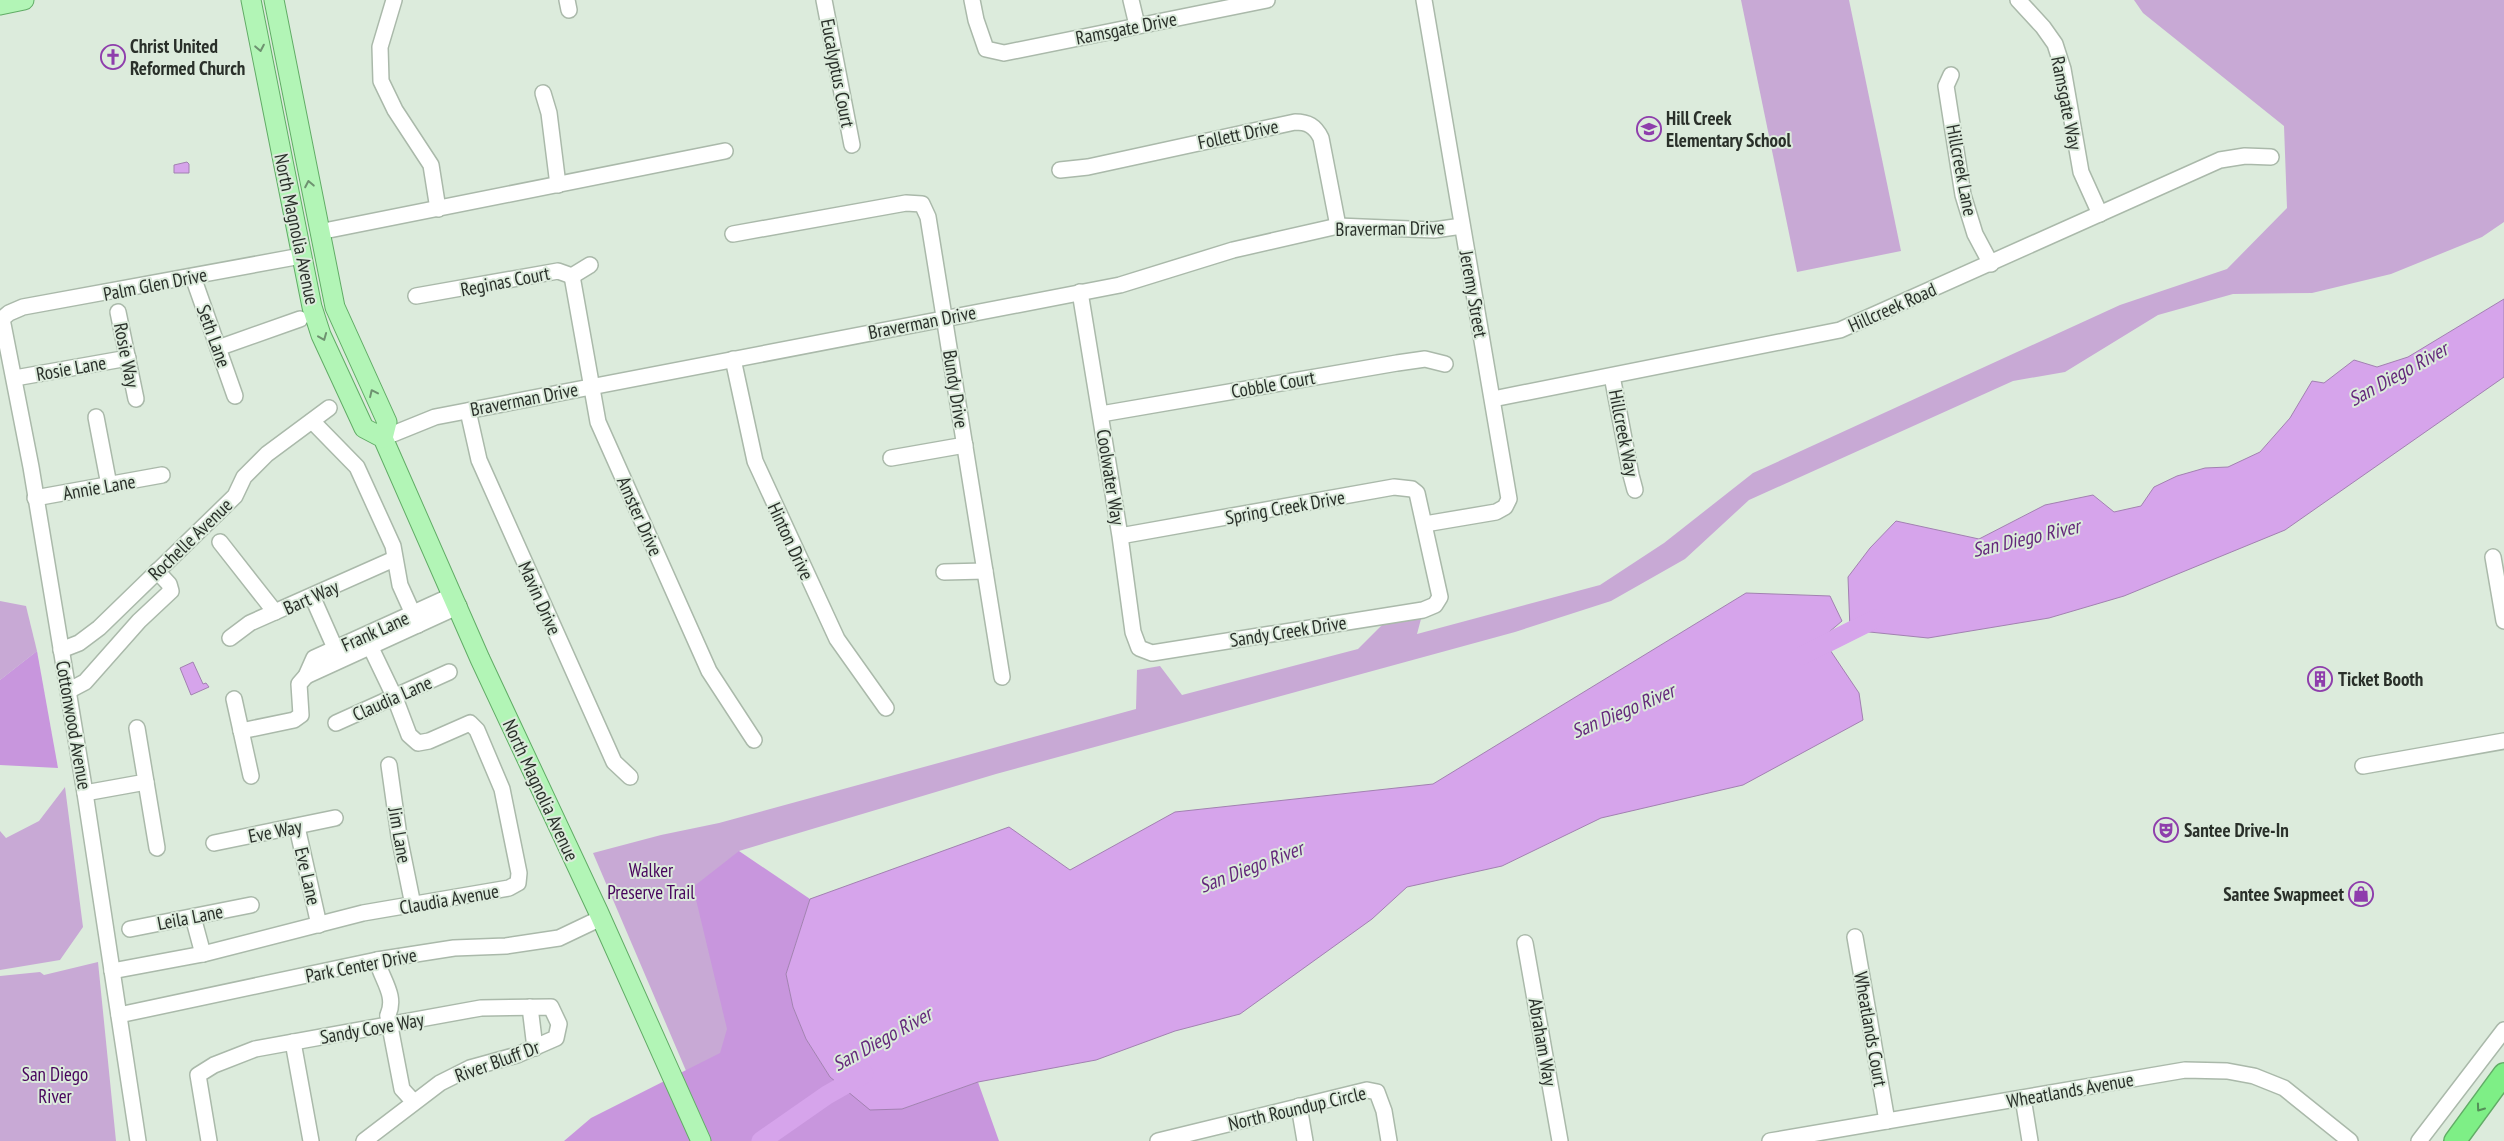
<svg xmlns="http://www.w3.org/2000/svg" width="2504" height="1141" viewBox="0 0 2504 1141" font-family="'PT Sans Narrow',sans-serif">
<rect width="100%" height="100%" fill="#dcebdc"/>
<!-- green -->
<g fill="#c8a9d5">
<polygon points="1741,0 1849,0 1901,251 1797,272"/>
<polygon points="2134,0 2504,0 2504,222 2482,237 2391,274 2312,293 2233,294 2158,315 2065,372 2013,381 1749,500 1685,559 1611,601 1515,632 996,774 739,851 732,1056 687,1073 593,853 661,835 719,823 1136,709 1137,670 1160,666 1182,695 1358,649 1385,622 1421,619 1417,634 1600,585 1664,543 1753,473 2120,305 2227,269 2287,208 2284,126 2143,13"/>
<polygon points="0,601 26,606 37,651 0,680"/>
<polygon points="65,787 83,927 60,960 0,970 0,831 6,838 39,821"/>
<polygon points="98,962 116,1141 0,1141 0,976 40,972 44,975"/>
</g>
<!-- forest -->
<g fill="#c896dd">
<polygon points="37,651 58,768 0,765 0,680"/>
<polygon points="739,851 810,899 786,974 793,1007 806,1039 830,1077 902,1109 978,1082 999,1141 564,1141 591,1118 720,1053 727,1029 693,887"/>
</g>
<!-- water -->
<g fill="#d6a4eb" stroke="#a281b1">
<polygon points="187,162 189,164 189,173 174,173 174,165"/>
<polygon points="2504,299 2504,377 2285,530 2124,596 2049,618 1928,638 1850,630 1848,577 1870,548 1896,521 1979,539 2045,505 2093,495 2114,512 2141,506 2154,487 2177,476 2205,468 2228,467 2260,452 2290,418 2312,381 2324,383 2354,360 2377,367 2408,357"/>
<polygon points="1746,593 1830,596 1842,621 1822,638 1859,693 1863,720 1743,785 1601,818 1502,866 1407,887 1372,919 1240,1014 1175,1031 1096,1060 978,1082 902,1109 870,1110 830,1077 806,1039 793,1007 786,974 810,899 1009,827 1070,870 1175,812 1433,784"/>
<polygon points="193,662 203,684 206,683 209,687 191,695 180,668"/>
</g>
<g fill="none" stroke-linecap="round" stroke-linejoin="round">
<!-- river -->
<g stroke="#d6a4eb" stroke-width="19">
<polyline points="1803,655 1875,619"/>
<polyline points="761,1141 827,1095 864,1074"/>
</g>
<defs>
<g id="minor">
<polyline points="394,0 380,47 381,81 395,110 431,165 438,209"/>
<polyline points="567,0 569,10"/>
<polyline points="824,0 852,145"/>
<polyline points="972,0 976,20 986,49 1004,53 1267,0"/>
<polyline points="1131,0 1137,25"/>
<polyline points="1424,0 1509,499 1505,507 1496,512 1425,524"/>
<polyline points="2018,0 2043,27 2055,44 2063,69 2081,172 2100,214"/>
<polyline points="1951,75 1946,86 1963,195 1975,234 1991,264"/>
<polyline points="543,93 549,113 558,185"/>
<path d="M1060 170 1088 167 1295 122C1308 122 1315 126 1321 138L1338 226"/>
<polyline points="319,232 725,151"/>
<polyline points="733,234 906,203 922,204 928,217 1002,677"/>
<polyline points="572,276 598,422 709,671 754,740"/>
<polyline points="572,276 590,265"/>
<polyline points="193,277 235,396"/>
<polyline points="1080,292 1120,536 1133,632 1139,648 1152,653 1423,610 1435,605 1440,597 1417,493 1412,489 1394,487 1120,536"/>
<polyline points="416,296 558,271 572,276"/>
<polyline points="118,312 136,399"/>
<polyline points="218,348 300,319"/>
<polyline points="733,359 755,461 837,639 886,708"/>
<polyline points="1612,376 1631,475 1635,490"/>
<polyline points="15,378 128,358"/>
<polyline points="1493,399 1840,330 2220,160 2245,156 2271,157"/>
<polyline points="468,411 479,460 614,762 630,777"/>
<polyline points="1101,414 1397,363 1425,359 1445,364"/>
<polyline points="96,417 109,485"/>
<polyline points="312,421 357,467 393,546 400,585 418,625"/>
<polyline points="383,438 435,417 1120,285 1233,250 1338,226 1434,230 1462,226"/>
<polyline points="891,458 965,445"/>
<polyline points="35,498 162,475"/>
<polyline points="220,542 275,612"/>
<polyline points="2493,557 2504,621"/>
<polyline points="944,572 985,571"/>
<polyline points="312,596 339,657"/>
<polyline points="230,638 250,623 394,559"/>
<polyline points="61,650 79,643 99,628 235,496 244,477 267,454 329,408"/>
<polyline points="306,676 459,606"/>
<polyline points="68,691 85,682 139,621 171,591 169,584 157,571"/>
<polyline points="234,699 251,776"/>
<polyline points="336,723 449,672"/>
<polyline points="241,731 294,720 301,715 299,684 306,676 314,658 453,595"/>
<polyline points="389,765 399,836 413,905"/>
<polyline points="2363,766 2504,741"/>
<polyline points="146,782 157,848"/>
<polyline points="85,793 146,782 137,728"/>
<polyline points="297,827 319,925"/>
<polyline points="214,843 335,818"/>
<polyline points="193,917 203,954"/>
<polyline points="130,929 251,905"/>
<polyline points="1855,937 1887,1121"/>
<polyline points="1525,943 1560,1141"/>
<path d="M377 960C381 979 397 995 388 1015"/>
<polyline points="112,971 203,954 363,913 509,888 518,883 519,873 502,789 477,730 470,723 429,741 418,743 409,735 395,698 371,648"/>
<polyline points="530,1007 535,1048"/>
<polyline points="119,1015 377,960 454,948 506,946 559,938 601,918"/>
<polyline points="388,1016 402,1089 413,1101"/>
<polyline points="293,1042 311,1141"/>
<polyline points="2023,1098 2030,1141"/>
<polyline points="1299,1106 1305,1141"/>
<polyline points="138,1141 85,793 31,467 2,319 9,313 23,307 301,256"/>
<polyline points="209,1141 198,1075 214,1065 255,1049 481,1008 551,1007 559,1024 556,1038 517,1055 470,1068 440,1083 364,1141"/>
<polyline points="1158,1141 1367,1090 1377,1092 1384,1111 1389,1141"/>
<polyline points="1770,1141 2185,1070 2227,1071 2254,1076 2284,1088 2350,1141"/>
<polyline points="2419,1141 2504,1030"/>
</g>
<g id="major">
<polyline points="251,0 312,307 321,335 364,428 383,438 480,659 598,911 701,1141"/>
<polyline points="274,0 335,307 387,422 383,438"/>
<polyline points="0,5 24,0"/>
</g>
<polyline id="highway" points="2455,1141 2504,1074"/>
</defs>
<!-- minor casing -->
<use href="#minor" stroke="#aab9aa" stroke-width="18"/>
<!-- major casing -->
<use href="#major" stroke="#61ac66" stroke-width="21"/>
<!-- highway casing -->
<use href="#highway" stroke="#61ac66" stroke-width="24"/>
<!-- minor -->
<use href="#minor" stroke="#fff" stroke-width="15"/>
<!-- major -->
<use href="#major" stroke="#b2f5b6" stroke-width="19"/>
<!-- highway -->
<use href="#highway" stroke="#7eef86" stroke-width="21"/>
</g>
<!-- one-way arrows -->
<defs><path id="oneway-chevron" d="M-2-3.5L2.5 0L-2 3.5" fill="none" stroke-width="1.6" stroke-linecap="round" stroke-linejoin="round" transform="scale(1.25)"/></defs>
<g stroke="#6e9270">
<use href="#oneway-chevron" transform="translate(260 48) rotate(79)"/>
<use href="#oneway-chevron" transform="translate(309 184) rotate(-101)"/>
<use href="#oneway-chevron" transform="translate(323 337) rotate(68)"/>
<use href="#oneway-chevron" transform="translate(373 393) rotate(-115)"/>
</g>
<use stroke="#549058" href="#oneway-chevron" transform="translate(2480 1108) rotate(126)"/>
<!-- icons -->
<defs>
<symbol id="church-ring" viewBox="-11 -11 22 22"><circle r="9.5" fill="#dcebdc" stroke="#8e3dac" stroke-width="1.5"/><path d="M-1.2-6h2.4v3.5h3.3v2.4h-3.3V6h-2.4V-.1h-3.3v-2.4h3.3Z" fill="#8e3dac"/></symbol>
<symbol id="school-ring" viewBox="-11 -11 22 22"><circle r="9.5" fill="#dcebdc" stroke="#8e3dac" stroke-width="1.5"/><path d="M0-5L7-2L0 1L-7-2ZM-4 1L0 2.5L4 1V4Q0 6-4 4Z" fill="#8e3dac"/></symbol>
<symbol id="building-ring" viewBox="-11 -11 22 22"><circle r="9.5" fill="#dcebdc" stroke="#8e3dac" stroke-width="1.5"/><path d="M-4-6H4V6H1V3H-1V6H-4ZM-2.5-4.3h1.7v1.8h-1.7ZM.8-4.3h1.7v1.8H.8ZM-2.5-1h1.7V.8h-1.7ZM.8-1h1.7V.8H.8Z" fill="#8e3dac"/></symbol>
<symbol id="theatre-ring" viewBox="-11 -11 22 22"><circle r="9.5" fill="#dcebdc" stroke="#8e3dac" stroke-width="1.5"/><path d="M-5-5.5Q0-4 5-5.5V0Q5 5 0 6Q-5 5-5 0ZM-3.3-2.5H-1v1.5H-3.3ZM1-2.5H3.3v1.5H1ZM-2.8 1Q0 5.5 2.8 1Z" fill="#8e3dac"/></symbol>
<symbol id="shop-ring" viewBox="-11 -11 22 22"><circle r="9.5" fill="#dcebdc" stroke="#8e3dac" stroke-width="1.5"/><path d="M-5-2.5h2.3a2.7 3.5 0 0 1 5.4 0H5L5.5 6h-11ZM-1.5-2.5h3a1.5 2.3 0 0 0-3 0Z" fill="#8e3dac"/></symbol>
</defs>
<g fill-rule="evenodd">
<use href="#church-ring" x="99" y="43" width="28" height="28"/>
<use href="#school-ring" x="1635" y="115" width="28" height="28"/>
<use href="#building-ring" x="2306" y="665" width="28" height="28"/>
<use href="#theatre-ring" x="2152" y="816" width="28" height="28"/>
<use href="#shop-ring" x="2347" y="880" width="28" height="28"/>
</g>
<g text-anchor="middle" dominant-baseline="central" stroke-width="4" stroke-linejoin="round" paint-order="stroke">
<!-- street labels -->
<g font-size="19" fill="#2a302a" stroke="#dcebdc">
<text transform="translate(1126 28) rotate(-11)">Ramsgate Drive</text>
<text transform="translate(838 73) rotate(79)">Eucalyptus Court</text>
<text transform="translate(2067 103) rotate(79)">Ramsgate Way</text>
<text transform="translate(1238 134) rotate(-12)">Follett Drive</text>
<text transform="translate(1962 170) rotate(79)">Hillcreek Lane</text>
<text transform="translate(1390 228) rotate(-1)">Braverman Drive</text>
<text transform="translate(297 229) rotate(78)">North Magnolia Avenue</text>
<text transform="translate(505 281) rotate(-11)">Reginas Court</text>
<text transform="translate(155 284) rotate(-11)">Palm Glen Drive</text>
<text transform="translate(1474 294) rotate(80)">Jeremy Street</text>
<text transform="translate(1892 307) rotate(-24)">Hillcreek Road</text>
<text transform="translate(922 322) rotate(-11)">Braverman Drive</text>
<text transform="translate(214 336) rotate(70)">Seth Lane</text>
<text transform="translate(127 355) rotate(79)">Rosie Way</text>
<text transform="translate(71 368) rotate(-10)">Rosie Lane</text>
<text transform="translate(1273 384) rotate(-10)">Cobble Court</text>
<text transform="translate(956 389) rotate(81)">Bundy Drive</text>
<text transform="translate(524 399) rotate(-11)">Braverman Drive</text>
<text transform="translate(1624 433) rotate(79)">Hillcreek Way</text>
<text transform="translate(1111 477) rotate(81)">Coolwater Way</text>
<text transform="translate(99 487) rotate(-10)">Annie Lane</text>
<text transform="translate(1285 507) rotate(-10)">Spring Creek Drive</text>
<text transform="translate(640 516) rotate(66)">Amster Drive</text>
<text transform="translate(190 539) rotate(-44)">Rochelle Avenue</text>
<text transform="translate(791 541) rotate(65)">Hinton Drive</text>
<text transform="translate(311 597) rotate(-24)">Bart Way</text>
<text transform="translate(540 598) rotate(66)">Mavin Drive</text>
<text transform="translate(375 631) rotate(-24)">Frank Lane</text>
<text transform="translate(1288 631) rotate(-9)">Sandy Creek Drive</text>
<text transform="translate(392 698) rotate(-24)">Claudia Lane</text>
<text transform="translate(74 725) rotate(80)">Cottonwood Avenue</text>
<text transform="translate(541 790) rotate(65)">North Magnolia Avenue</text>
<text transform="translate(275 831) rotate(-11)">Eve Way</text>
<text transform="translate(400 835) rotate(80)">Jim Lane</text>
<text transform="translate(308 876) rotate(77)">Eve Lane</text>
<text transform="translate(449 899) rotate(-10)">Claudia Avenue</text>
<text transform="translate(190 917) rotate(-11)">Leila Lane</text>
<text transform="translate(361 965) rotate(-11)">Park Center Drive</text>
<text transform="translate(372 1028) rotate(-10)">Sandy Cove Way</text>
<text transform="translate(1871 1029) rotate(80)">Wheatlands Court</text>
<text transform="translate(1543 1042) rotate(80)">Abraham Way</text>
<text transform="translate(497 1061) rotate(-20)">River Bluff Dr</text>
<text transform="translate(2070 1090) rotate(-10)">Wheatlands Avenue</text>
<text transform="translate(1297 1108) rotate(-13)">North Roundup Circle</text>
</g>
<!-- poi labels -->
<g font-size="19" font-weight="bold" fill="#2a302a" stroke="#dcebdc" text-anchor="start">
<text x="130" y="46">Christ United<tspan x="130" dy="22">Reformed Church</tspan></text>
<text x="1666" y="118">Hill Creek<tspan x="1666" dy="22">Elementary School</tspan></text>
<text x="2338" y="679">Ticket Booth</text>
<text x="2184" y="830">Santee Drive-In</text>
<text x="2344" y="894" text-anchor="end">Santee Swapmeet</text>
</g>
<!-- park labels -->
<g font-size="19" fill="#47045c" stroke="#dcebdc">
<text x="651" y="870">Walker<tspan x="651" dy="22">Preserve Trail</tspan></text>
<text x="55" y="1074">San Diego<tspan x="55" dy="22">River</tspan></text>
</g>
<!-- water labels -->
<g font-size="20" font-style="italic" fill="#64287b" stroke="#dcebdc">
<text transform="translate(2398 374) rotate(-29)">San Diego River</text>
<text transform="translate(2026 538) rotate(-13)">San Diego River</text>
<text transform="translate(1623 711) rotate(-23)">San Diego River</text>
<text transform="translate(1251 867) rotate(-21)">San Diego River</text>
<text transform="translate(882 1039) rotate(-29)">San Diego River</text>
</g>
</g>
</svg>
